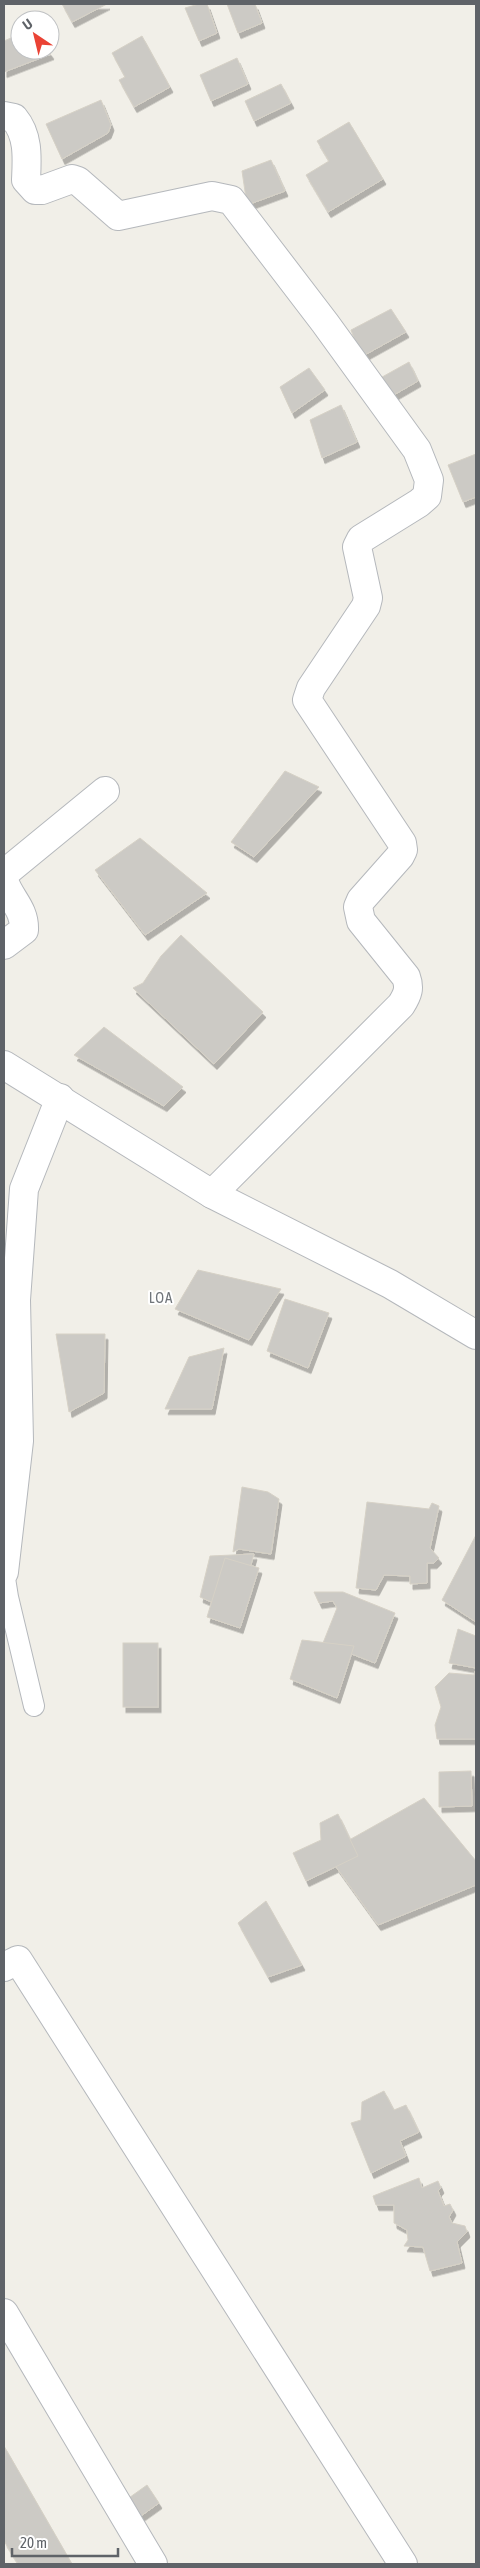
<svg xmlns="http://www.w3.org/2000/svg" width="480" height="2568" viewBox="0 0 480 2568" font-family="'Asap Condensed',sans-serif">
<defs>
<filter id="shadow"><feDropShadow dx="3" dy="5.5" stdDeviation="0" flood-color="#0004"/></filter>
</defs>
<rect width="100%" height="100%" fill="#f1efe8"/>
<!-- building -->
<g fill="#cccac5" stroke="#d6d1c6" filter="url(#shadow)">
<polygon points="62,4 107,4 72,22"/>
<polygon points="199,4 207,4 217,33 199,41 185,8"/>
<polygon points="227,4 255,4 262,23 238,33"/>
<polygon points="20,34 20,50 48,50 51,54 4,72 4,41"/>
<polygon points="142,36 170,87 134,107 119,80 125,77 112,53"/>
<polygon points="237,58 248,84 211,101 200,75"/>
<polygon points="281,84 291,103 254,121 245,101"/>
<polygon points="101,100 111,125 108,133 62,159 46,124"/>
<polygon points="349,122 383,179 328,212 306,175 329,161 317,141"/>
<polygon points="271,160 285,191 247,205 242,171"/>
<polygon points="391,309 406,332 361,357 351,330"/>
<polygon points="409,362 418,381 385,400 375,381"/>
<polygon points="309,368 325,390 292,413 280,387"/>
<polygon points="341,405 357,442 322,458 310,420"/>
<polygon points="476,454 476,497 463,502 448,465"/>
<polygon points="285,771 319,787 254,857 231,842"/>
<polygon points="140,838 207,893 145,935 95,870"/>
<polygon points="181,935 263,1012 214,1064 133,988 143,983 161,956"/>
<polygon points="104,1027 183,1087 164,1106 74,1055"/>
<polygon points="198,1270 281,1289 249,1340 175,1309"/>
<polygon points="285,1299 329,1313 308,1368 267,1351"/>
<polygon points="56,1334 105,1334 104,1393 69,1412"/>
<polygon points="224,1348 212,1409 165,1409 189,1357"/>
<polygon points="242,1487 268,1492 279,1499 271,1554 239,1549 233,1552"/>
<polygon points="367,1502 429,1509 432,1503 439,1506 430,1548 439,1558 434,1563 427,1563 427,1583 410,1584 410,1576 384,1575 376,1590 356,1588"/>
<polygon points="476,1535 476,1622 442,1600"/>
<polygon points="254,1554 237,1613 200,1597 210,1556"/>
<polygon points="225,1558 259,1568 240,1628 207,1617"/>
<polygon points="314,1592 343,1592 395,1613 375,1663 323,1643 337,1608 333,1601 319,1603"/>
<polygon points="458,1629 476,1636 476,1668 449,1663"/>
<polygon points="302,1640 354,1646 337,1698 290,1679"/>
<rect x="123" y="1643" width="35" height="64"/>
<polygon points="476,1669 476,1739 437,1739 435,1725 441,1707 435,1687 449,1673 474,1675"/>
<polygon points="471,1771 472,1806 439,1807 439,1772"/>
<polygon points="424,1798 476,1861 476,1885 378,1925 326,1853"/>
<polygon points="338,1814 358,1856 306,1881 293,1853 321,1840 320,1823"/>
<polygon points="266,1901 302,1965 268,1977 238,1923"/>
<polygon points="384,2091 394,2110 406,2105 419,2132 400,2141 406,2156 371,2173 351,2123 361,2120 362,2102"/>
<polygon points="419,2178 422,2188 438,2181 441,2188 438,2191 444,2206 450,2204 453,2210 449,2217 452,2223 465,2226 467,2232 457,2242 462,2263 430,2271 423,2247 404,2246 408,2240 407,2230 394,2223 394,2205 376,2205 373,2196"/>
<polygon points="4,2446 72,2564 18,2564 4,2541"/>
<polygon points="147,2485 159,2503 138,2518 126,2500"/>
</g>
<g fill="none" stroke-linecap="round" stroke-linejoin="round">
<defs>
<polyline id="service" points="4,1572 8,1597 34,1706"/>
<g id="minor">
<path d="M4 116 14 118C29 136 27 158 26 180L35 190H42L72 179 78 181 118 216 212 196 231 200 325 323 417 450 429 480 427 496 419 503 361 539 357 547 368 598 366 606 311 688 307 700 402 843 403 850 400 856 361 900 358 907 361 921 406 977C410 988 408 994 401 1005L212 1194"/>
<polyline points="4,880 5,873 105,791"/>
<path d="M4 881C10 899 25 909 24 930L4 945"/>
<polyline points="4,1572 19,1441 16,1300 24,1189 60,1098"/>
<polyline points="4,1967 18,1960 403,2564"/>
<polyline points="4,2313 153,2564"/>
</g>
<polyline id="tertiary" points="4,1065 212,1194 390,1284 476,1335"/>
</defs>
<!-- service casing -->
<use href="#service" stroke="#b5b8bc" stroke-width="22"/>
<!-- minor casing -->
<use href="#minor" stroke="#b5b8bc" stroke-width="30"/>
<!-- tertiary casing -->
<use href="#tertiary" stroke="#b5b8bc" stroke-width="30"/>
<!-- service -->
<use href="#service" stroke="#fff" stroke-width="20"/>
<!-- minor -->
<use href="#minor" stroke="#fff" stroke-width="28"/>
<!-- tertiary -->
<use href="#tertiary" stroke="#fff" stroke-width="28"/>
</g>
<g text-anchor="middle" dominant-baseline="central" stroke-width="4" stroke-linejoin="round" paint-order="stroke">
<!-- quarter labels -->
<g font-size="15" letter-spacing="1" fill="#70757a" stroke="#fff">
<text x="161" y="1297">LOA</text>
</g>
</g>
<!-- border -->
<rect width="480" height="2568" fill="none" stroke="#5f6368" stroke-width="10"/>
<!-- north arrow -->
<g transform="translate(35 35) rotate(325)"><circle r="24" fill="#ffffff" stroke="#bfc1c3"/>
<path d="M0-4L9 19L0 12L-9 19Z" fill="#ea4335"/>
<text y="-8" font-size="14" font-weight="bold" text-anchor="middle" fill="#5f6368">U</text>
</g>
<!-- scale -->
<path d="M12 2548v8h106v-8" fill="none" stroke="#5f6368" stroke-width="2.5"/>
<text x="20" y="2548" font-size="15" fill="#5f6368" stroke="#ffffff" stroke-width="4" paint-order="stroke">20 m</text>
</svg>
